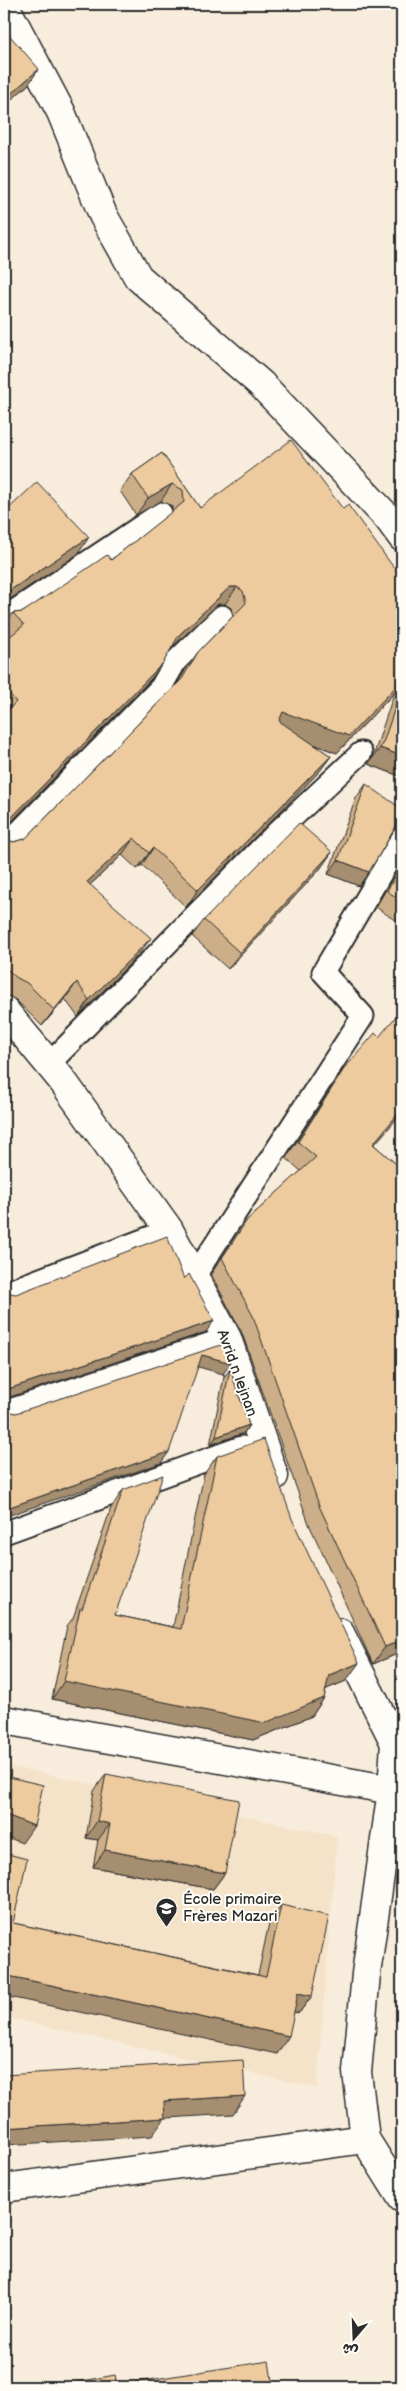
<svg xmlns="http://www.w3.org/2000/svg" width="406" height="2391" viewBox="0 0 406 2391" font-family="'Balsamiq Sans','Playpen Sans Arabic',sans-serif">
<rect width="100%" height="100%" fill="#f8eddc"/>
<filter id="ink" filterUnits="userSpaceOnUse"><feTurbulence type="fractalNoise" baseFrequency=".02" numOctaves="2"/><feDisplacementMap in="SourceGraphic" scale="10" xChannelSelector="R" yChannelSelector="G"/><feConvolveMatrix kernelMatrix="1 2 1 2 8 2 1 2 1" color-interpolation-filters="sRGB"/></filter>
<g filter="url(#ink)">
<!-- built -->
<polygon fill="#f5e3c9" points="4,1765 337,1836 317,2088 4,2017"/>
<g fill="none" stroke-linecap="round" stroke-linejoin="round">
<defs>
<g id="service">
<polyline points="4,618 161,513"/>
<polyline points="4,847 161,687 176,661 222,616"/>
<polyline points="49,1064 276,833 361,753"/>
<polyline points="194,1277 363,1016 323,972 402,838"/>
<polyline points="4,1293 169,1230"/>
<polyline points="4,1412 227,1338"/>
<polyline points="4,1533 242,1447"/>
</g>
<g id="minor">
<polyline points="4,4 61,112 103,215 138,277 261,384 388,518 402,537"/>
<polyline points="4,1010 62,1080 169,1230 227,1338 274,1476"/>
<polyline points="340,1633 395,1743"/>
<polyline points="4,1720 392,1790 366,1974 357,2072 365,2139 402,2198"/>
<polyline points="402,1732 395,1743 392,1790 402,1799"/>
<polyline points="4,2188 365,2139"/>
</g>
</defs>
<!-- service casing -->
<use href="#service" stroke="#2b2b2b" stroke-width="25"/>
<!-- minor casing -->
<use href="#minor" stroke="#2b2b2b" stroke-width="31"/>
<!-- service -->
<use href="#service" stroke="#fdfcf7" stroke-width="21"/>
<!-- minor -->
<use href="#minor" stroke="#fdfcf7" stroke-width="28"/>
</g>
<!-- wall -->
<g fill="#ccaf88" stroke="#2b2b2b" fill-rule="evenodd">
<polygon points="4,29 28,85 4,106"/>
<path d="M162 453 200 508 343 509 397 572 402 574V777L368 764 373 757 394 693 337 753 313 744 331 756 319 772 186 907 142 865 137 869 122 855 90 885 139 954 78 1017 65 999 42 1026 16 1000 4 994V641L8 637 4 632V627L13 613 23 612 111 560 172 512V506L161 501 136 515 120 491 132 474ZM218 604H225L231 608 233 616 198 652 186 669 177 684 25 839 13 842 7 839 4 829 151 679 163 663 171 648Z"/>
<polygon points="366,784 399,826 394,830 369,872 359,886 328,874 356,798"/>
<polygon points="332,852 320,869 228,969 192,936 204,920"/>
<polygon points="402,862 402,913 396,921 376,907"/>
<polygon points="344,1069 374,1145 402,1169 402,1463 400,1464 402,1652 373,1664 309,1524 242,1333 211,1274 247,1220 301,1171 286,1158"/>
<polygon points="230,1369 249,1425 244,1433 210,1445 224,1377"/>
<polygon points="217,1456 346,1681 326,1689 324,1698 312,1716 253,1740 52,1699 67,1626 73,1618 111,1508 123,1490 115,1615 173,1627 204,1474"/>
<polygon points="106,1774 225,1873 213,1889 93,1867 98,1840 86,1838 94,1791"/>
<polygon points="281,1905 312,1996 299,2013 294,2012 277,2054 13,1923 258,1975 269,1923"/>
</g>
<!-- shaded-wall -->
<g fill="#a68e6f" stroke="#2b2b2b">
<polygon points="39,69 28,85 4,106 4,102 7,97"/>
<polygon points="172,484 161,501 136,515 148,498"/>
<polygon points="89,537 78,554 4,603 4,597 9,591"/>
<polygon points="230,587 237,587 225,604 218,604 167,652 179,635"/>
<polygon points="163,663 151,679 4,829 4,826 7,822"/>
<polygon points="402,680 402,682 394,693 337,753 272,728 283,712"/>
<polygon points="380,748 402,756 402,777 368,764"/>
<polygon points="331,756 319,772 186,907 198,890"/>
<polygon points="402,817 402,821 399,826 391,832"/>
<polygon points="134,838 122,855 75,899 87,882"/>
<polygon points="153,848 142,865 137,869 149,853"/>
<polygon points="332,852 320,869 228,969 240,953"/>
<polygon points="338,860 369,872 359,886 328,874"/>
<polygon points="151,938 139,954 78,1017 89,1000"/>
<polygon points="77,982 65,999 42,1026 54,1010"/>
<polygon points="402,1109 402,1113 361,1160 373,1144"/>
<polygon points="214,1321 206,1332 4,1399 4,1392 8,1389"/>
<polygon points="202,1355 231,1363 223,1374 195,1366"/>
<polygon points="249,1425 244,1433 210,1445 216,1437"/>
<polygon points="169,1452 161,1463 4,1517 4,1509"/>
<polygon points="402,1457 402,1463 387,1477 399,1460"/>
<polygon points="402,1640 402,1652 373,1664 385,1647"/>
<polygon points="359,1663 346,1681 317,1693 329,1675"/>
<polygon points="64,1681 324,1698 312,1716 253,1740 52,1699"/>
<polygon points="4,1814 34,1826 22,1843 4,1836"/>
<polygon points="97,1821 110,1824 98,1840 86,1838"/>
<polygon points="105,1850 225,1873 213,1889 93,1867"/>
<polygon points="4,1975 289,2036 277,2054 4,1996"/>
<polygon points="298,1993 312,1996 299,2013 286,2011"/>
<polygon points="245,2096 233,2114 151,2119 164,2101"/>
<polygon points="165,2118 152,2136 4,2145 4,2128"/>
</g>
<!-- building -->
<g fill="#edcb9e" stroke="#2b2b2b">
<polygon points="4,29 39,69 7,97 4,94"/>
<polygon points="291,440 343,509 348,505 397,572 402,574 402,680 349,736 283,712 279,721 331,756 198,890 153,848 149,853 134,838 87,882 151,938 89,1000 77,982 54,1010 27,983 17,978 4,967 4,828 7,839 13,842 25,839 182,679 198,652 246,603 243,591 237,587 230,587 179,635 163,663 7,822 4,827 4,714 16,702 4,687 4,641 24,625 13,613 23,612 107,555 111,560 184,502 183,490 172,484 148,498 132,474 162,453 200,508"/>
<polygon points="37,482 89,537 9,591 4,596 4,600 4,513"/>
<polygon points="402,687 402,756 380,748 384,740"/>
<polygon points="366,784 402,809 402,817 401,818 369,872 338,860"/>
<polygon points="299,823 332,852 240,953 204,920"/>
<polygon points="402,865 402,901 387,891"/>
<polygon points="402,1009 402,1109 373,1144 402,1169 402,1457 399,1460 402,1469 402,1640 385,1647 320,1508 253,1316 222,1258 247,1220 316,1157 298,1142 344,1069 375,1033 379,1037"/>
<polygon points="167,1236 184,1279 189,1274 214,1321 8,1389 4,1392 4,1291 4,1292 16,1294"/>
<polygon points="224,1344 231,1363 202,1355 169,1452 4,1509 4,1410 16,1413"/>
<polygon points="230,1369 249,1425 216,1437"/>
<polygon points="264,1439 292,1519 359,1663 329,1675 324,1698 265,1723 64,1681 80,1608 82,1609 123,1490 163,1475 115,1615 181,1629 217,1456"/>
<polygon points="106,1774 239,1800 225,1873 105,1850 110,1824 97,1821"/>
<polygon points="4,1776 43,1785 34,1826 4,1814"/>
<polygon points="4,1853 27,1859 13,1923 266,1977 281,1905 329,1916 312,1996 298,1993 289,2036 4,1975"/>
<polygon points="243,2060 245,2096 164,2101 165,2118 4,2128 4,2075"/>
<polygon points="269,2361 273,2387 51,2387 115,2375 117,2385"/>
</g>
</g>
<!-- icons -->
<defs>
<symbol id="school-pin" viewBox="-11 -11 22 30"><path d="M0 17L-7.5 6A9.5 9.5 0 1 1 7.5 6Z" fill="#2b2b2b" stroke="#fdfcf7"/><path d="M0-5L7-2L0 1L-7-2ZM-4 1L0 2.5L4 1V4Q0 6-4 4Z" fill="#fff"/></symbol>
</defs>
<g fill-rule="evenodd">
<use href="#school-pin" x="154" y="1896" width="25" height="34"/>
</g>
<g text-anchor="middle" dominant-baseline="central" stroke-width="4" stroke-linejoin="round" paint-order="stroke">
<!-- street labels -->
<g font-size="15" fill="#2b2b2b" stroke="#fdfcf7">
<text transform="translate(237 1373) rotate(70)">Avrid n lejnan</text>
</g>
<!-- poi labels -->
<g font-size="15" fill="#2b2b2b" stroke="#fdfcf7" text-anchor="start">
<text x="183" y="1899">École primaire<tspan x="183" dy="17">Frères Mazari</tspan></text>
</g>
</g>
<!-- margin -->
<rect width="406" height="2391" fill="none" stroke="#fdfcf7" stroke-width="20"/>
<rect x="10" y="10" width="386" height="2371" fill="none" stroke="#2b2b2b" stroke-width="2" filter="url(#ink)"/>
<!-- north arrow -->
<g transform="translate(354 2338) rotate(199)" stroke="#fdfcf7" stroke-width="4" paint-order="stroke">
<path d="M0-4L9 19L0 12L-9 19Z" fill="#2b2b2b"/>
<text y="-8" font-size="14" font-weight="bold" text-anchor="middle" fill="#2b2b2b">ش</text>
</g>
</svg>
